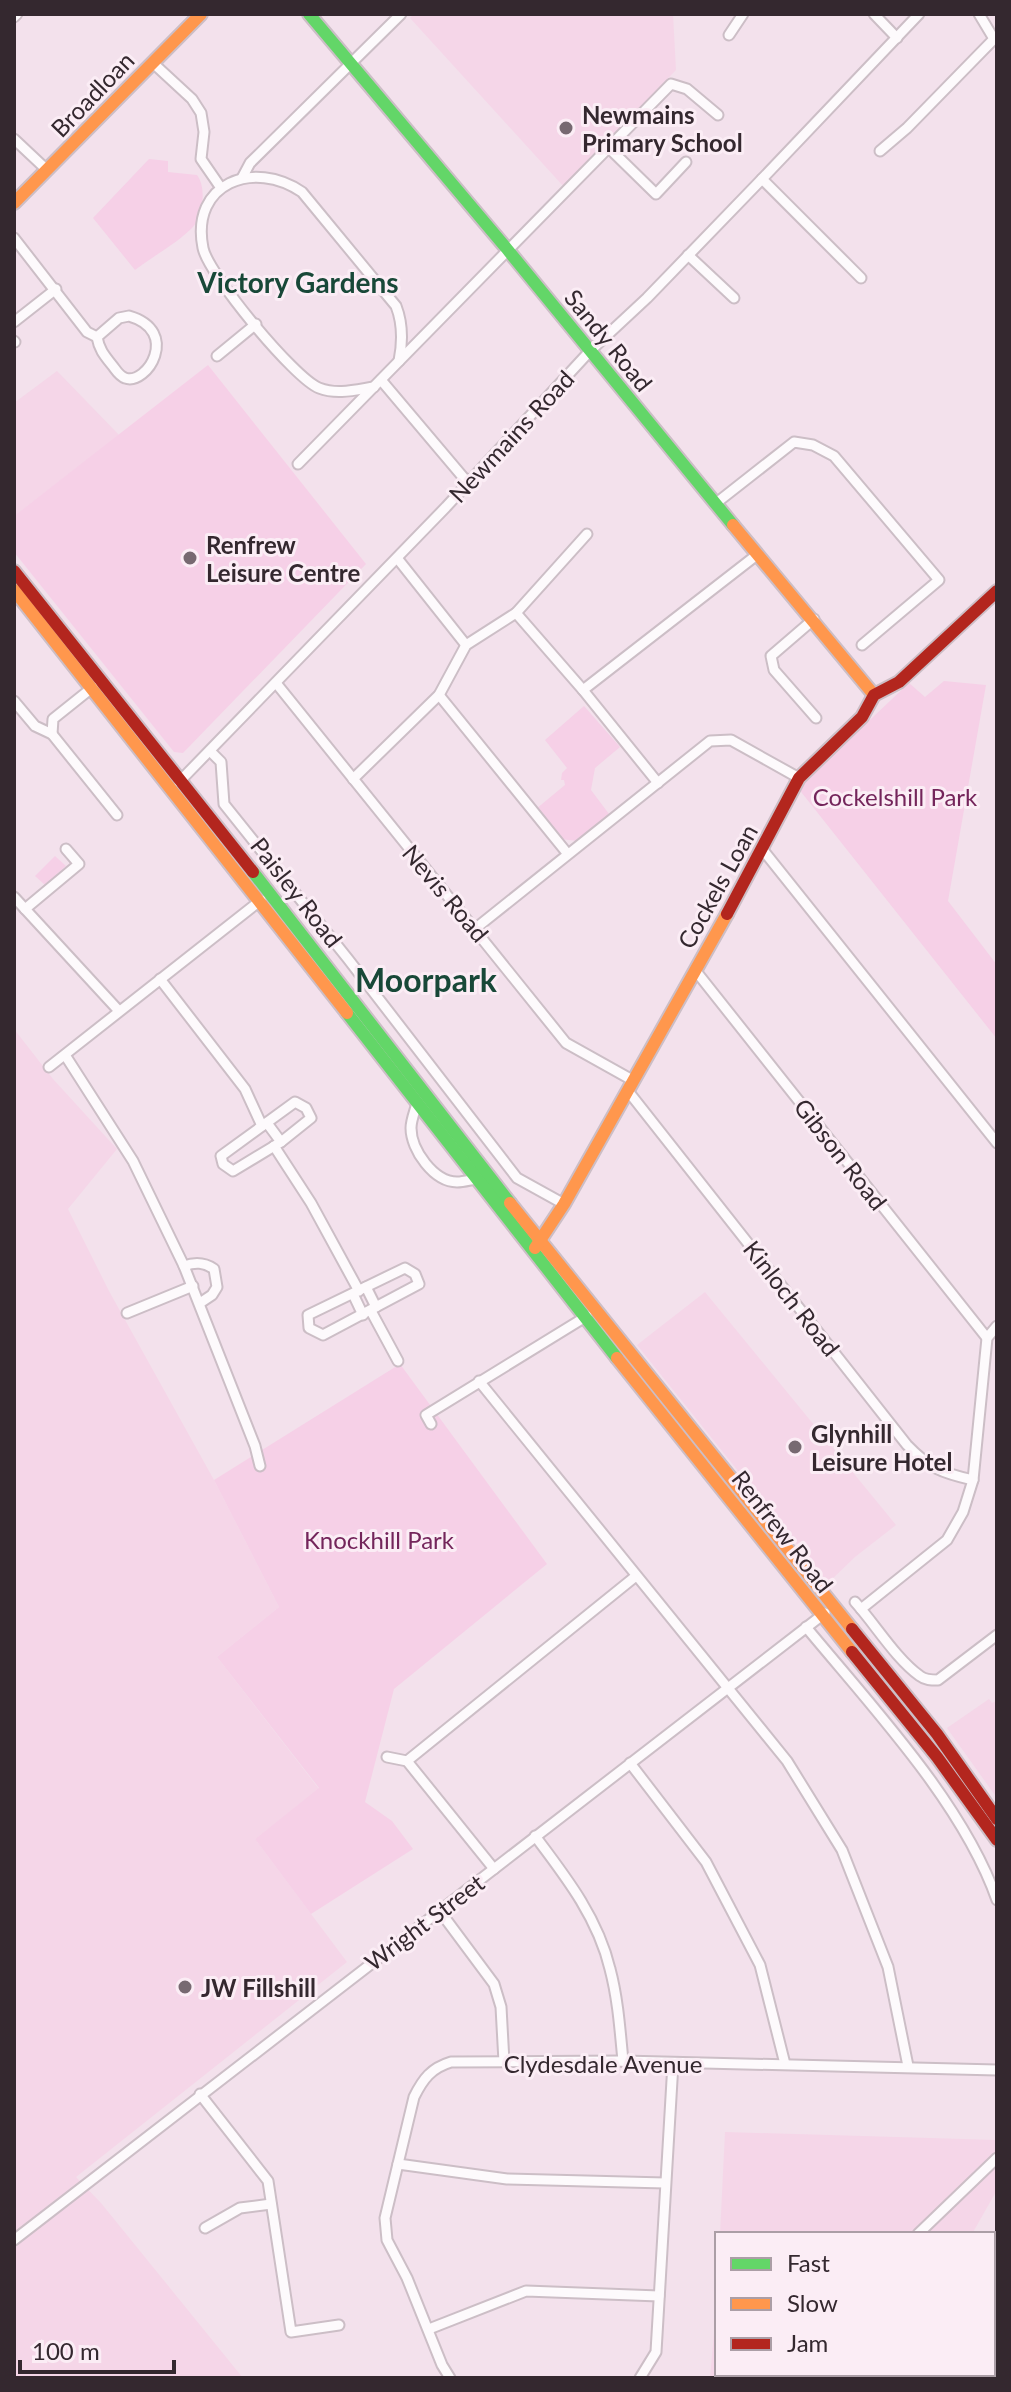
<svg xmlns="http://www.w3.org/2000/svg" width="1011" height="2392" viewBox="0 0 1011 2392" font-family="Lato,sans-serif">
<rect width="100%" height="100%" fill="#f3e1ec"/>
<!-- built -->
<g fill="#f5d6e8">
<polygon points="414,14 673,14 676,70 564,187 410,18"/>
<polygon points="57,371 119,435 14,516 14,403"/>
<polygon points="14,1029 53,1079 117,1149 68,1209 109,1291 214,1480 279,1607 217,1657 319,1789 255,1839 347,1962 76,2177 101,2203 243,2378 14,2378"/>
<polygon points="705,1292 896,1525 855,1557 828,1583 637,1345"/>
<polygon points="989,1699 992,1703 997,1701 997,1798 947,1728"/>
<polygon points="725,2132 997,2140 997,2190 972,2234 720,2234"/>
<polygon points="717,2299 717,2374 892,2374 890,2378 710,2378"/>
<polygon points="997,2334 997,2378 969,2378 972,2374 993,2374 993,2341"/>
</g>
<!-- green -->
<g fill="#f6d0e7">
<path d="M149 159 168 161V172L197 175C207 188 203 217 192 228 176 244 153 256 135 270L93 218Z"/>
<polygon points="208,365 366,564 183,753 174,752 14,552 14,516"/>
<polygon points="944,681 986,685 948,901 997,965 997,1039 798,788 909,683 925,697"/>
<polygon points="584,706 620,747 595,768 591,790 609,814 578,841 560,839 536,809 565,785 564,780 561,780 562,773 567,768 545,740"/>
<polygon points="55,856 66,866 45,885 35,876"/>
<polygon points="400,1364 547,1564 394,1689 365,1802 392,1821 413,1849 311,1914 255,1839 319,1788 217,1657 279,1607 214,1480"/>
</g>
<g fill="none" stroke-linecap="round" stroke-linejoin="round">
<defs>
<g id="street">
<polyline points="874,14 897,38"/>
<polyline points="14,17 17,14"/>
<polyline points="729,35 743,14"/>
<polyline points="153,63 192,99 201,113 204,132 201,159 221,188"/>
<polyline points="14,139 47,170"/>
<polyline points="610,149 656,194 686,162"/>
<polyline points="880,151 907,128 994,39 979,14"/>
<polyline points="242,178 250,163 401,14"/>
<polyline points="762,179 861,278"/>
<polyline points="14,238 87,332 97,337"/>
<polyline points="688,255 734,298"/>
<path d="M129 316C181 331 147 386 125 378 119 376 116 370 112 365 104 355 99 349 97 337L119 318Z"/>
<polyline points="14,322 56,289"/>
<polyline points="14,341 15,342"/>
<polyline points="217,356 256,324"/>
<polyline points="381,380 468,483"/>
<path d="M374 387C355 390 337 395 319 388 295 379 208 274 203 248 190 183 254 159 302 192L396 306C403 324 403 341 399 361"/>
<polyline points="298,464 671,84 687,89 718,115"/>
<polyline points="715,504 794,442 813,445 834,456 939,580 862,645"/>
<polyline points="397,558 466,645"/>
<polyline points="516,613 583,690 658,783"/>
<polyline points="814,619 771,656 774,670 816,718"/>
<polyline points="276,683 566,1043 634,1081"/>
<polyline points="583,690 758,554"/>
<polyline points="439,695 567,853"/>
<polyline points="14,701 35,726 52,734 117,815"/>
<polyline points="52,734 53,719 93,687"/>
<polyline points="210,751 221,762 224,804 348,959 517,1178 564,1204"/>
<polyline points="353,779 439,695 466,645 516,613 587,534"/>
<polyline points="179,782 446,507 589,352 647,298 762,179 919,14"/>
<polyline points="763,850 997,1143"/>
<polyline points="14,897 119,1011"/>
<polyline points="25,909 79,864 66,849"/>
<polyline points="476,928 710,741 731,740 799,778"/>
<polyline points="695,970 987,1338"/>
<polyline points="160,979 245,1089 262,1126"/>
<polyline points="65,1055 133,1161 184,1266 255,1446 260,1466"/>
<polyline points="49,1067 261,900"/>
<path d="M628 1091 907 1445C929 1468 942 1473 973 1480"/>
<polygon points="295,1102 306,1108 311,1118 281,1142 233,1171 223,1164 221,1156"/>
<path d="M417 1103C415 1111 411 1120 411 1128 411 1150 434 1182 457 1182 463 1182 470 1180 476 1179"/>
<polyline points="267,1123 281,1142"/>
<polyline points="274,1146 311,1203 359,1291"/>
<path d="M184 1266C195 1262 204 1262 214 1269L217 1287 212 1295 200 1303"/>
<polygon points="405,1268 415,1274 419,1284 323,1335 309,1328 308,1315"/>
<polyline points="366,1287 376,1307"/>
<polyline points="353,1294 363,1315"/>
<polyline points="371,1311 398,1361"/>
<polyline points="127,1313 193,1286"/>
<polyline points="479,1381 787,1761 842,1850 888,1967 908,2066"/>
<polyline points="431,1424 426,1415 587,1316"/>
<path d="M855 1602C875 1624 896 1659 920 1676 925 1680 931 1680 938 1680L997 1635"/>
<polyline points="861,1609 947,1540 963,1512 973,1480 987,1338 997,1326"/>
<path d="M806 1627C872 1707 963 1803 997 1900"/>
<polyline points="387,1757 407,1761 494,1869"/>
<polyline points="407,1761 636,1576"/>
<polyline points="630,1763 706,1862 760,1965 785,2064"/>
<path d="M535 1836C566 1877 598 1918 610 1969 618 1999 620 2030 623 2061"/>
<polyline points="439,1910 494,1984 501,2007 504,2062"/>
<polyline points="200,2094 268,2181 291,2332 339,2325"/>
<polyline points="398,2164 507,2179 665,2183"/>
<polyline points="205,2228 240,2208 271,2204"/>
<polyline points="918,2234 997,2158"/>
<polyline points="14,2240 825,1613"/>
<polyline points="429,2329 526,2291 659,2296"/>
<path d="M450 2378 442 2365 407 2278 387 2240 385 2218 414 2097C423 2079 431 2068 451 2062L623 2061 997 2070"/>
<polyline points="640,2378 656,2352 673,2063"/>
<polyline points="799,2378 802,2374"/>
</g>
<g id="fast">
<polyline points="309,14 507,249 733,525"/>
<polyline points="253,872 510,1203"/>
<polyline points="347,1013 617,1358"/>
<polyline points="947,2378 949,2374"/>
</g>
<g id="slow">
<polyline points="14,203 201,14"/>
<polyline points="733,525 874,695"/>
<polyline points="14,590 347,1013"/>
<polyline points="510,1203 852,1629"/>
<polyline points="535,1248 564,1204 727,914"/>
<polyline points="617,1358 852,1652"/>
<polyline points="993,2299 997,2292"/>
</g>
<g id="jam">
<polyline points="14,571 253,872"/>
<polyline points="727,914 799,778 862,717 874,695 899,682 997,591"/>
<polyline points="852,1629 937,1734 997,1819"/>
<polyline points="852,1652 937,1757 997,1840"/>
<polyline points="993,2257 997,2251"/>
<polyline points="922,2378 925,2374"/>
</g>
</defs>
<!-- street casing -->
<use href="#street" stroke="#ccbec6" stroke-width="13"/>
<!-- fast casing -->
<use href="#fast" stroke="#ccbec6" stroke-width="16"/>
<!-- slow casing -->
<use href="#slow" stroke="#ccbec6" stroke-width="16"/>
<!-- jam casing -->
<use href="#jam" stroke="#ccbec6" stroke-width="16"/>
<!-- street -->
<use href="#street" stroke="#fdfafc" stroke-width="9"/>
<!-- fast -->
<use href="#fast" stroke="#63d668" stroke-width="12"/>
<!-- slow -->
<use href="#slow" stroke="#ff974d" stroke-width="12"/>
<!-- jam -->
<use href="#jam" stroke="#b3261e" stroke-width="12"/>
</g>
<!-- markers -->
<g fill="#776971" stroke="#fbedf5" stroke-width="3">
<circle cx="566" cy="128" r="8"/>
<circle cx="190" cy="558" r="8"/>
<circle cx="795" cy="1447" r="8"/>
<circle cx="185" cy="1987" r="8"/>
</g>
<g text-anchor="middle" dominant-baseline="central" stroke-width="6" stroke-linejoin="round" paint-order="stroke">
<!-- street labels -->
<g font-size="24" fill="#34282f" stroke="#fbedf5">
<text transform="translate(92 94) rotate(-46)">Broadloan</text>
<text transform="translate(609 340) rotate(51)">Sandy Road</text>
<text transform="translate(511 436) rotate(-47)">Newmains Road</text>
<text transform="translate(717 886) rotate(-61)">Cockels Loan</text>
<text transform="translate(297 892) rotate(52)">Paisley Road</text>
<text transform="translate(446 893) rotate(50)">Nevis Road</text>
<text transform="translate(841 1154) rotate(52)">Gibson Road</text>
<text transform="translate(792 1298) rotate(52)">Kinloch Road</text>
<text transform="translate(783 1531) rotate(52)">Renfrew Road</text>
<text transform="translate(424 1922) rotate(-37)">Wright Street</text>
<text x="603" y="2063">Clydesdale Avenue</text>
</g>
<!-- poi labels -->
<g font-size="24" font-weight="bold" fill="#34282f" stroke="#fbedf5" text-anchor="start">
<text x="582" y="114">Newmains<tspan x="582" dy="28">Primary School</tspan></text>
<text x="206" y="544">Renfrew<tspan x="206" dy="28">Leisure Centre</tspan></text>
<text x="811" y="1433">Glynhill<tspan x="811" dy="28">Leisure Hotel</tspan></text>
<text x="201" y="1987">JW Fillshill</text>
</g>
<!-- park labels -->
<g font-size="24" fill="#74255b" stroke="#fbedf5">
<text x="895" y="796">Cockelshill Park</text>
<text x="379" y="1539">Knockhill Park</text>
</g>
<!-- quarter labels -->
<g font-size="28" font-weight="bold" fill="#184838" stroke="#fbedf5">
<text x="298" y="282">Victory Gardens</text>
</g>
<!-- district labels -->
<g font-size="32" font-weight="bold" fill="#184838" stroke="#fbedf5">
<text x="426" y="979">Moorpark</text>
</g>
</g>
<!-- border -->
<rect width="1011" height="2392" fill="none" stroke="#34282f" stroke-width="32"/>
<!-- legend -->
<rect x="715" y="2232" width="280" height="144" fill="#fbedf5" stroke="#ab9ea6" stroke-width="2"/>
<rect x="731" y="2258" width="40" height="12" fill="#63d668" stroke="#ab9ea6" stroke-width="2"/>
<text x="787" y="2272" font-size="24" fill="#34282f">Fast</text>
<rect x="731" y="2298" width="40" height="12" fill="#ff974d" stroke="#ab9ea6" stroke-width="2"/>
<text x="787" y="2312" font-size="24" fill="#34282f">Slow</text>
<rect x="731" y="2338" width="40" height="12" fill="#b3261e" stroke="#ab9ea6" stroke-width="2"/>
<text x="787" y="2352" font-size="24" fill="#34282f">Jam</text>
<!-- scale -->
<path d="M20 2360v12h154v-12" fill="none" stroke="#34282f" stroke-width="4"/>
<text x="32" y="2360" font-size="24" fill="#34282f" stroke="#fbedf5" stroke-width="6" paint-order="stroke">100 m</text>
</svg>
